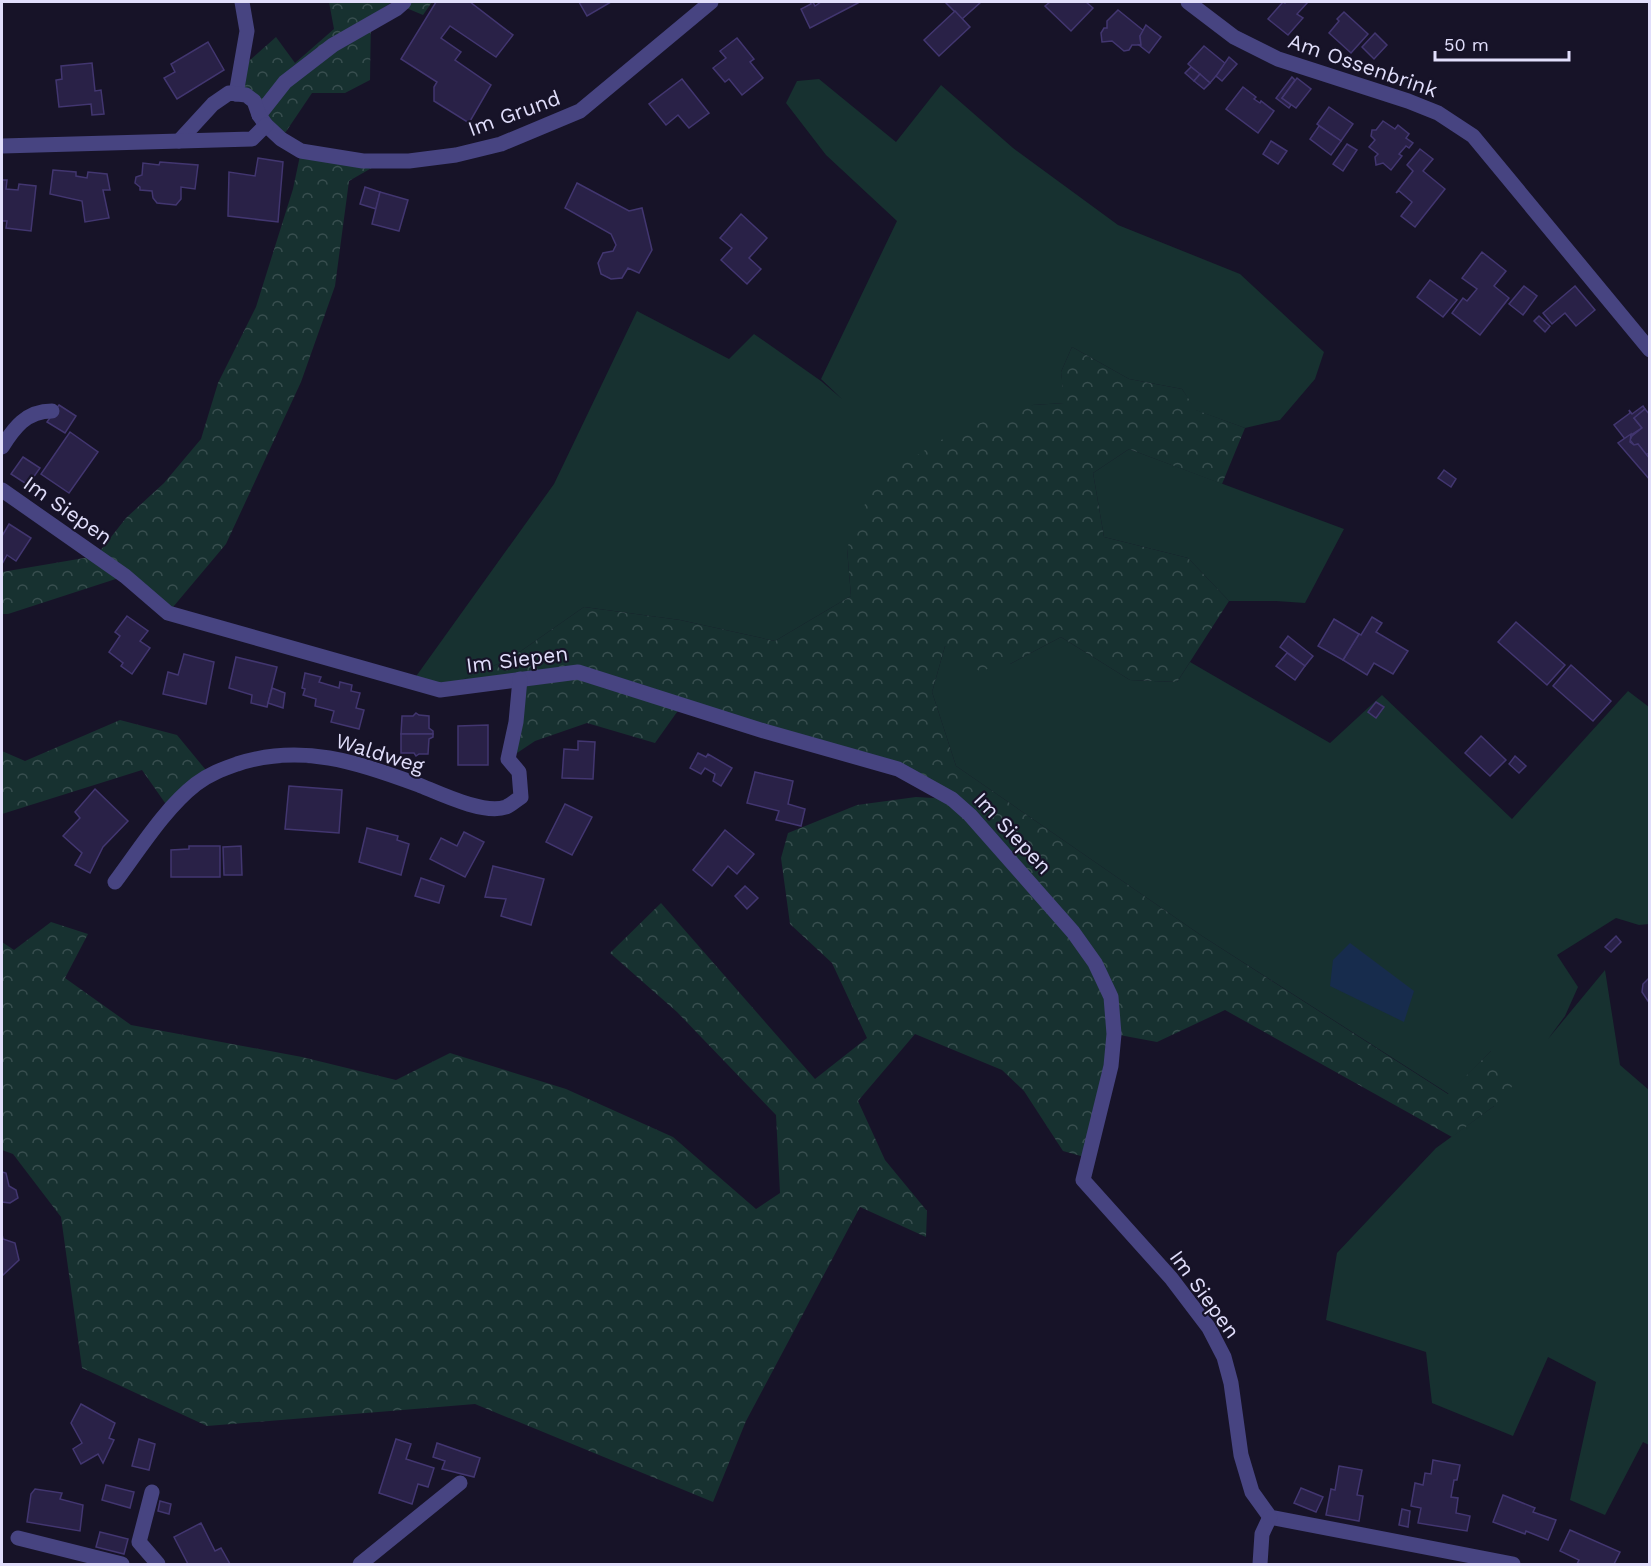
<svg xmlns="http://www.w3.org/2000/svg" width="1651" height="1566" viewBox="0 0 1651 1566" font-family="'Work Sans',sans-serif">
<defs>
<pattern id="forest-crowns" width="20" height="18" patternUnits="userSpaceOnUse" patternTransform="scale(1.5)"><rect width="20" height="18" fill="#173130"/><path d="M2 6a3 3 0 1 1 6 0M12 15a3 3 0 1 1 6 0" fill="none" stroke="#384e4f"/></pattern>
</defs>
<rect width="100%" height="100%" fill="#171328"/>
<!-- grass -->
<g fill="#173130">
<polygon points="819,79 896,142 941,85 1013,148 1118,225 1240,274 1324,352 1315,379 1280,420 1245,428 1195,410 1182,389 1129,379 1072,347 1061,372 1065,403 1033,405 847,548 851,596 775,641 680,620 584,607 511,658 440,690 412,682 554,484 637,311 729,359 754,334 821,381 842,399 821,379 897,221 826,155 786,103 797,81"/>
<polygon points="1129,449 1344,529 1305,603 1276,601 1229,601 1188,558 1104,537 1093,473"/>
<polygon points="1061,637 1130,680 1177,682 1190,662 1330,743 1382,695 1512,819 1628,691 1649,707 1649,924 1639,925 1616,918 1557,955 1578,987 1565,1016 1548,1039 1605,970 1620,1065 1649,1090 1649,1445 1643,1442 1605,1515 1570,1500 1596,1382 1548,1357 1513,1436 1432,1403 1426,1352 1326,1320 1337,1253 1436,1148 1494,1106 1491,1051 1449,1094 1202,936 956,766 932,692 945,646 1010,664"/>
</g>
<!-- forest -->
<g fill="url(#forest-crowns)">
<polygon points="329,2 432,2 423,15 392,2 371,16 370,80 345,93 312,93 281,139 236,94 241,68 276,37 295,63 334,29"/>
<polygon points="301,151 382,162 349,181 335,286 301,382 226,544 168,613 125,576 8,614 2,614 2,572 96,556 126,518 164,483 201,439 218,383 256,307 293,189"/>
<polygon points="1072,347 1129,379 1182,389 1196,410 1245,428 1222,484 1129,449 1093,473 1104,537 1188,558 1229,601 1177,682 1130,680 1061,637 1010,664 979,671 945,646 932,692 956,766 1202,936 1448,1094 1491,1051 1519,1079 1494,1106 1452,1137 1225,1010 1157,1042 1114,1034 1088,1158 1063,1151 1024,1091 1002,1070 915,1034 858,1101 885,1160 927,1211 926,1237 860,1207 746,1421 713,1502 475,1404 207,1426 82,1368 61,1217 13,1154 2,1150 2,942 14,950 51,922 88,934 65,978 131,1025 302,1057 396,1080 450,1053 566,1089 673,1137 756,1209 780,1193 776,1115 677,1012 610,953 661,903 815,1079 867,1038 832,963 790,924 781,858 788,833 857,805 916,797 950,799 920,780 682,705 655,743 587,723 535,741 508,759 519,683 440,690 511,658 584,607 680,620 775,641 851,596 847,548 874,482 954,432 1033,405 1064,403 1061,372"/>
<polygon points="120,720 177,735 210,775 170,810 142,770 2,814 2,751 25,761"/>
</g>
<!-- water -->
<polygon fill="#172c4d" points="1350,943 1414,991 1404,1022 1330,986 1333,960"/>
<!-- building -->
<g fill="#292147" stroke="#423670" stroke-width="1.5">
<polygon points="436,2 470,2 513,35 496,57 450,26 441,38 461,52 455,60 491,85 469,123 434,101 434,87 437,82 401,59"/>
<polygon points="579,2 611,2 587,16"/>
<polygon points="810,2 813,2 815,6 821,2 858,2 858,3 810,28 801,9 811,4"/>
<polygon points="945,2 981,2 962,19"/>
<polygon points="1050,2 1086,2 1093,8 1071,31 1045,6"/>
<polygon points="1283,2 1285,3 1286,2 1308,2 1297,14 1303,18 1288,35 1268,19"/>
<polygon points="1118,10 1144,31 1140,36 1141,45 1132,45 1129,50 1124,51 1112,41 1102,42 1101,33 1104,28 1107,28 1107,21"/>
<polygon points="955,11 970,27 939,56 924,40"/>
<polygon points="1344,12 1368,34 1351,53 1329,33 1339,21 1337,19"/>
<polygon points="1146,25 1161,37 1149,53 1139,45 1141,45 1140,36"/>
<polygon points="1375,33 1387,45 1374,59 1362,47"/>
<polygon points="737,38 754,59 750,62 763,78 742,95 729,79 725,82 713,68 726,58 720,51"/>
<polygon points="208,42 224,70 177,99 164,78 175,72 171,64"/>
<polygon points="1204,46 1226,64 1210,83 1188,64"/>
<polygon points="1229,57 1237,64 1222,81 1216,76"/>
<polygon points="92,63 95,91 101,90 104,114 92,115 91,104 59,107 56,80 62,79 61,66"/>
<polygon points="1191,67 1200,74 1194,81 1185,73"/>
<polygon points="1200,74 1210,83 1204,89 1194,81"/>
<polygon points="1292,77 1295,80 1282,98 1291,105 1289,108 1276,98"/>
<polygon points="1297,78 1311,89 1296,108 1282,98"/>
<polygon points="682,79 709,113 689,128 678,115 666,125 649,104"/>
<polygon points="1243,87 1256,97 1254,99 1260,103 1261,101 1274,111 1258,133 1226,109"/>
<polygon points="1329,107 1353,124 1341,141 1317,124"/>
<polygon points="1383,121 1395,129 1398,125 1409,134 1406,138 1413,143 1409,148 1406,146 1399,154 1402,156 1391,170 1383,163 1376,165 1375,157 1378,154 1369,147 1375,140 1371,136 1372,130 1376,130"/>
<polygon points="1319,126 1341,141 1331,155 1310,139"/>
<polygon points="1271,141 1287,151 1278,164 1263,154"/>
<polygon points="1347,144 1357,150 1343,171 1333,164"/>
<polygon points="1420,149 1433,159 1423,171 1445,189 1415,227 1401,216 1412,202 1399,191 1396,193 1413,171 1407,165"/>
<polygon points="258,158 283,162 278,222 228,216 229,172 255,176"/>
<polygon points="160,162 198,165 195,189 181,187 181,199 176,205 157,203 153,198 152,191 140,190 140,187 135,183 136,177 142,175 143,163 159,165"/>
<polygon points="53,170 76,172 76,176 87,178 88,172 107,174 110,190 103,190 109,218 85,222 82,201 50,194"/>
<polygon points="2,180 7,180 6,189 18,190 19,184 36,186 31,231 6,228 7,221 2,221"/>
<polygon points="577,183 629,211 642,208 652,250 639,273 628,268 622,278 611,279 601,274 598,263 603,253 613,251 616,245 611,234 565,208"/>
<polygon points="365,187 380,192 376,209 360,204"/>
<polygon points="380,192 408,200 399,231 372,224"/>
<polygon points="741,214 767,238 749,258 761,269 747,284 721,260 732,248 720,238"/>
<polygon points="1482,252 1506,271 1494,286 1509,298 1480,335 1452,313 1463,298 1467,301 1477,289 1462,278"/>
<polygon points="1430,280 1457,300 1443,317 1417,297"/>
<polygon points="1524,286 1537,296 1523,315 1509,304"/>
<polygon points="1575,286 1595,310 1576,326 1565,313 1552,324 1543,313"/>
<polygon points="1539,316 1550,326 1545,332 1534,321"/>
<polygon points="59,405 76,416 65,433 47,422"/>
<polygon points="1643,406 1645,409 1634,418 1642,428 1625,439 1614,425 1630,413 1629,410 1632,414"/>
<polygon points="1645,409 1650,415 1650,452 1646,455 1638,444 1634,445 1630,440 1632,436 1642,428 1634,418"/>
<polygon points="70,432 98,452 69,493 41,474"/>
<polygon points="1631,434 1630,442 1634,445 1638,444 1650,459 1650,480 1618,443"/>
<polygon points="23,457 40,468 28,485 11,474"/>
<polygon points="1444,470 1456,479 1451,487 1438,478"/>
<polygon points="9,524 31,538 16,561 7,555 2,564 2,536"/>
<polygon points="127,616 148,631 140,641 150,648 132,674 121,666 123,663 109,652 120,636 115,632"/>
<polygon points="1372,617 1382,623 1376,632 1408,651 1393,674 1374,663 1367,675 1343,660 1359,634 1361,635"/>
<polygon points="1334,619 1359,634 1343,660 1318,646"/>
<polygon points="1516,622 1565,665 1547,685 1498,642"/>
<polygon points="1288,636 1313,656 1305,666 1280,647"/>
<polygon points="1287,653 1305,666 1295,680 1276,666"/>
<polygon points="184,654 214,662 206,704 163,694 168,672 178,675"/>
<polygon points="236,657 277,667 267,707 251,703 252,695 229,688"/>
<polygon points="1571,665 1611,701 1593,721 1553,686"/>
<polygon points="305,673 321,677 319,682 339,688 340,682 352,685 351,691 360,693 356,708 364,710 359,729 331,722 334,711 315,706 316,699 303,695 305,689 302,688"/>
<polygon points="272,688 285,693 283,708 268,703"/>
<polygon points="1376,702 1384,707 1376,718 1368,712"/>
<polygon points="416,713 419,715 429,716 429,728 433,731 433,734 401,734 402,716 413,716"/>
<polygon points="488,725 488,765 458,765 458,726"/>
<polygon points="401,734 433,734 433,737 429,739 428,754 419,754 416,756 414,753 401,753"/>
<polygon points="1481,736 1506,760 1490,776 1465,753"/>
<polygon points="578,741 595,742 593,779 562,778 564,749 578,750"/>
<polygon points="698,753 706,757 708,754 732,768 721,786 713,781 715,774 705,768 701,774 690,768"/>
<polygon points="1515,756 1526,766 1519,773 1509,764"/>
<polygon points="755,772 793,781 788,804 805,809 801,826 776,820 779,811 747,803"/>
<polygon points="289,786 342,790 339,833 285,829"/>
<polygon points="95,789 128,821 103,847 90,873 75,865 82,853 63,836 80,818 75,812"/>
<polygon points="565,804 592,817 572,855 546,842"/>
<polygon points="367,828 398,836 397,840 409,844 401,875 359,862"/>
<polygon points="725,830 754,854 737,874 728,866 712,886 693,870"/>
<polygon points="464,832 484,842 465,877 430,859 441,838 457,846"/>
<polygon points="189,846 220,846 220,877 171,877 171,850 189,849"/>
<polygon points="241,846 242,875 224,875 223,847"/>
<polygon points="493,866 544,879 531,925 501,916 506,899 485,897"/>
<polygon points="421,878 444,886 439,903 415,896"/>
<polygon points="745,886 758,898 747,909 735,896"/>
<polygon points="1616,936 1621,942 1611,952 1605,947"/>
<polygon points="1650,977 1650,1004 1642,992 1643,984"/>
<polygon points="2,1172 6,1173 9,1186 16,1190 18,1198 10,1203 2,1202"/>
<polygon points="2,1234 3,1239 15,1243 19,1260 2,1276"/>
<polygon points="81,1404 115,1423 109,1438 114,1440 103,1463 98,1454 81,1464 73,1449 82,1443 71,1423"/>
<polygon points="139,1439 155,1444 149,1470 132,1466"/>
<polygon points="396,1439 411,1444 406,1459 434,1468 428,1487 418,1484 412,1504 379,1493"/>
<polygon points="437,1443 480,1458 474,1477 442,1469 445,1461 433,1457"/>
<polygon points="1433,1460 1460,1465 1457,1480 1454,1480 1451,1497 1458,1498 1456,1513 1470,1516 1467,1531 1418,1523 1421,1508 1411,1506 1415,1483 1423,1485 1425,1473 1431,1474"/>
<polygon points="1339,1466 1362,1470 1357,1495 1363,1496 1359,1521 1326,1515 1331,1489 1335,1490"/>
<polygon points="106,1485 134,1492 130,1508 102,1500"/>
<polygon points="1301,1488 1323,1497 1316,1512 1294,1503"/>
<polygon points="35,1489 62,1493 60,1499 83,1505 80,1531 27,1522 31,1494"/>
<polygon points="1503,1495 1535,1508 1533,1512 1556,1520 1548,1540 1526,1531 1525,1534 1493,1522"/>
<polygon points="160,1501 171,1504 169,1514 158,1511"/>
<polygon points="1402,1509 1410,1511 1408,1527 1399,1525"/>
<polygon points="201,1523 215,1551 221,1548 230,1564 188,1564 174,1537"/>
<polygon points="1570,1530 1620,1552 1614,1564 1577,1564 1579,1560 1560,1551"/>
<polygon points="100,1532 128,1539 124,1554 96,1547"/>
</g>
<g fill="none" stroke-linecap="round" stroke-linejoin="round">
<!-- minor -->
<g stroke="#474481" stroke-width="15">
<polyline points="1188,2 1234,37 1278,59 1408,101 1438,113 1473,136 1650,350"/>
<polyline points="236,94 247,31 242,2"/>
<polyline points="259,115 285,82 333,45 396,9 404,2"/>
<polyline points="179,141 213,104 229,93 246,95 254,101 259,115 266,125 281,139 301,151 363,161 409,161 456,155 501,144 580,111 711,2"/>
<polyline points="2,146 252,139 266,125"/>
<path d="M2 447C14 428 26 411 52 411"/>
<polyline points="2,490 125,576 168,613 440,690 578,672 764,731 898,769 952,799 970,815 1073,932 1095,963 1111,997 1114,1034 1111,1066 1083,1180 1171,1278 1209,1328 1224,1357 1231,1383 1241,1455 1252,1492 1270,1517 1513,1564"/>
<path d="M115 882C139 850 165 808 196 784 209 774 223 769 237 764 301 743 358 762 419 785 439 793 484 815 506 807 511 805 516 800 521 797L519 772 508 759 516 722 520 679"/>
<polyline points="152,1492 139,1542 158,1564"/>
<polyline points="18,1538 122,1564"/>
<polyline points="360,1564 460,1483"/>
<polyline points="1260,1564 1262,1534 1270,1517"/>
</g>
</g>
<g text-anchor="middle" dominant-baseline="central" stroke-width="4.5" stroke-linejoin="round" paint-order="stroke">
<!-- street labels -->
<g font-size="21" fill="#e1defb" stroke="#171328">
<text transform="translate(1363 65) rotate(19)">Am Ossenbrink</text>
<text transform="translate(514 113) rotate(-20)">Im Grund</text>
<text transform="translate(68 510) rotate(35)">Im Siepen</text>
<text transform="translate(517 659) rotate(-7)">Im Siepen</text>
<text transform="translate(380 753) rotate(17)">Waldweg</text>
<text transform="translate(1013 833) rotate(47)">Im Siepen</text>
<text transform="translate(1205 1294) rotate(54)">Im Siepen</text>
</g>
</g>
<!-- border -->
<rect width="1651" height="1566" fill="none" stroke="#e1defb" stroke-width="6"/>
<!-- scale -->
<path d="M1435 51v9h134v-9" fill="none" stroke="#e1defb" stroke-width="3"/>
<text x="1444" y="51" font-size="18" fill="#e1defb" stroke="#171328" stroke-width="4.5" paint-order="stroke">50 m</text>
</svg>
